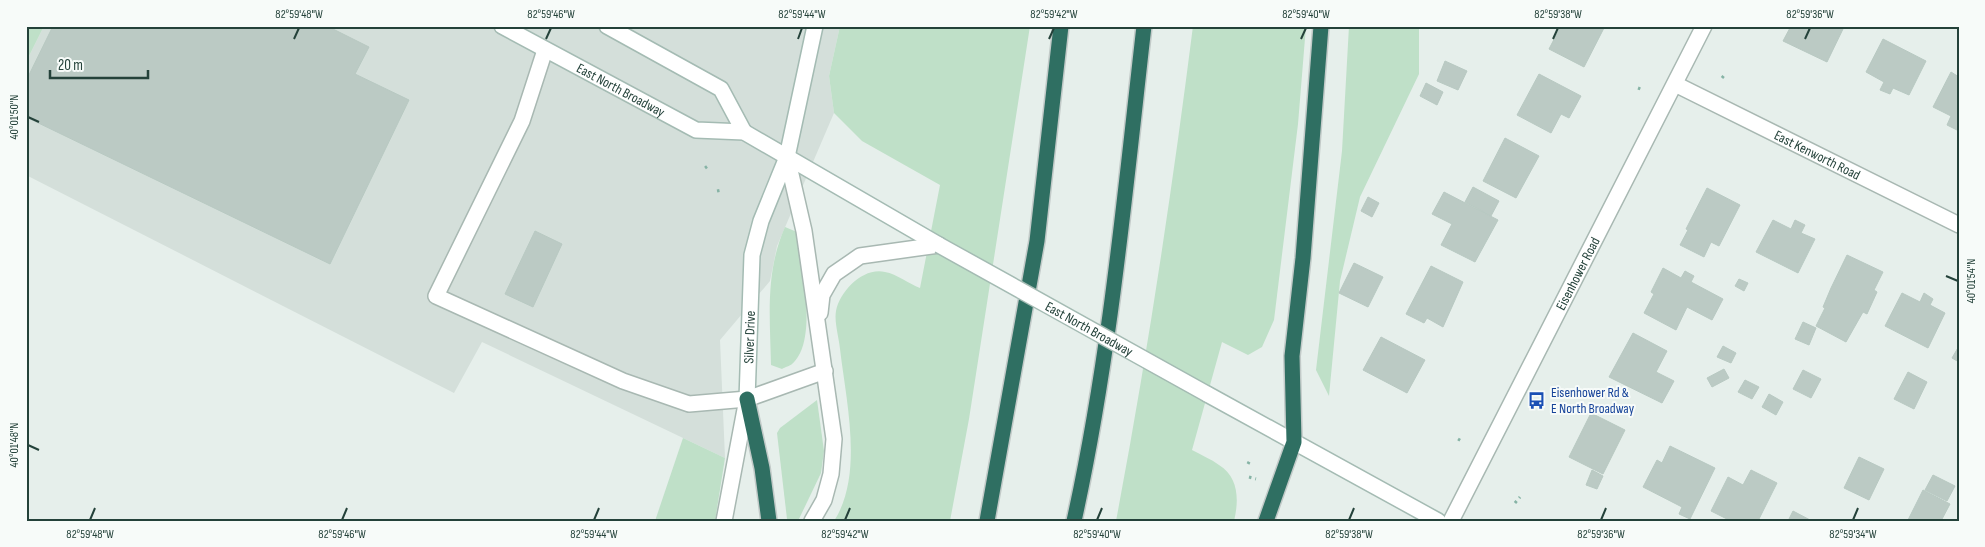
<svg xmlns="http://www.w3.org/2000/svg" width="1985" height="547" viewBox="0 0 1985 547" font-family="'Sofia Sans Condensed',sans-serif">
<rect width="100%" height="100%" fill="#e6efeb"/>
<!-- built -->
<polygon fill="#d4dfda" points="44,26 840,26 829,76 834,113 777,246 770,281 720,340 725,458 482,342 454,393 26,175 26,62"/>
<!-- green -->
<g fill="#bfe0c8">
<polygon points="26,26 44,26 26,62"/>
<path d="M840 26H1030L969 419 950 521H834C864 475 846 401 840 349 839 338 834 322 836 311 840 291 863 267 885 272 897 274 909 284 920 288L940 185 862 141 834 113 829 76Z"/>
<path d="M1193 26H1306L1298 124 1274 320 1262 347 1248 355 1222 342 1192 450C1201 455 1211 459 1219 465 1239 477 1239 501 1234 521H1116C1147 357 1172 192 1193 26Z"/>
<polygon points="1349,26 1419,26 1419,74 1360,197 1340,281 1329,396 1316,370 1342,151"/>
<path d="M785 227 797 232C801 264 819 341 792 364 790 366 785 367 782 369L771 365C770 317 765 272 785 227Z"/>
<polygon points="817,400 824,451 821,473 798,521 787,519 777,433 780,428"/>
<polygon points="683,438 725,458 715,521 655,521"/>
</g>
<!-- building -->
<g fill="#bbcac4" stroke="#b8c9c2">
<polygon points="53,26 327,26 369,47 355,74 409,100 330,264 26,117 26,81"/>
<polygon points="1561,26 1605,26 1584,67 1549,49"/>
<polygon points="1791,26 1838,26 1843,29 1827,62 1783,41"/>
<polygon points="1883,39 1926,61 1909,95 1893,88 1890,94 1880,90 1884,82 1866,72"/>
<polygon points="1445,61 1467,71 1458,90 1437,81"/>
<polygon points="1951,72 1959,77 1959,131 1947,125 1951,116 1933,107"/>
<polygon points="1539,74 1581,96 1569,118 1561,114 1551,133 1517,115"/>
<polygon points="1426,83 1443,92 1437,105 1420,96"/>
<polygon points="1505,138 1539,156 1516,198 1483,181"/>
<polygon points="1473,187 1499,201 1491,216 1465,202"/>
<polygon points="1707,188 1740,205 1719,246 1711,242 1704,257 1680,245 1688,230 1686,229"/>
<polygon points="1444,192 1498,220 1475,262 1441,245 1452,224 1432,214"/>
<polygon points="1368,197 1379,203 1372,217 1361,211"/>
<polygon points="1773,220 1791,229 1795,220 1805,225 1801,233 1815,239 1798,273 1756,252"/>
<polygon points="535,231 562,244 533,307 505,294"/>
<polygon points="1847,255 1883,272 1874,290 1877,292 1867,314 1863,312 1846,342 1816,326 1825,308 1823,307 1831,288"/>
<polygon points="1354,263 1383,277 1368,307 1339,293"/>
<polygon points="1431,266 1463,282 1443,327 1427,318 1424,323 1406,314"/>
<polygon points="1663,268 1681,278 1685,271 1694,276 1691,282 1723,299 1712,320 1687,307 1676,330 1644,313 1654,294 1651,292"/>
<polygon points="1739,279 1748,283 1744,291 1735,286"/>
<polygon points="1902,293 1920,302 1924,293 1933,299 1930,305 1945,313 1928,348 1885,326"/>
<polygon points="1803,322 1816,328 1809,345 1795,339"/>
<polygon points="1633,333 1667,351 1656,372 1674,381 1662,403 1609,377"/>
<polygon points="1381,337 1425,360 1407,393 1363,370"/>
<polygon points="1723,346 1736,353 1731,363 1717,357"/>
<polygon points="1959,346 1959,362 1952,358"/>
<polygon points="1724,369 1729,378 1712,387 1707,378"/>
<polygon points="1803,370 1821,379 1811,398 1793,389"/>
<polygon points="1908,372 1927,382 1914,409 1894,399"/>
<polygon points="1745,380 1759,387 1752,399 1738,392"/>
<polygon points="1769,394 1783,402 1776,415 1762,407"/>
<polygon points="1591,413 1625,430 1603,474 1569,457"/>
<polygon points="1670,446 1715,468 1690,519 1679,514 1682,507 1643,487 1657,460 1662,463"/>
<polygon points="1859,457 1884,469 1869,500 1844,488"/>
<polygon points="1592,470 1603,476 1597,489 1586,485"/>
<polygon points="1751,470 1777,483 1758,521 1731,521 1711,511 1728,477 1743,485"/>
<polygon points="1933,475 1955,486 1947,501 1925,490"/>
<polygon points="1923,490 1950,504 1941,521 1908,520"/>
<polygon points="1793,511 1812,521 1788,521"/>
</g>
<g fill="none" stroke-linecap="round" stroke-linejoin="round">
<defs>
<polyline id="lane" points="545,50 522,121 436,296 623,381 689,404 747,399 825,371"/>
<g id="street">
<path id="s1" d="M1675 84 1959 225"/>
<polyline points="787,157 804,231 834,439 831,474 824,500 812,521"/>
<polyline points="820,313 822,295 834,274 860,256 939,245"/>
<polyline points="724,521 747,399"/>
<path id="s2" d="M1451 521 1704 26"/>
</g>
<g id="secondary">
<path id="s3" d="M502 26 696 130 744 132 939 245"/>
<polyline points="607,26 721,89 744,132"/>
<polyline points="1207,394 1438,521"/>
<path id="s4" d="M747 399 752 255 761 221 787 157 815 26"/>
</g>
<g id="highway">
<polyline points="747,399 762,468 769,521"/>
<polyline points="987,521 1037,241 1061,26"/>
<path d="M1074 521C1110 358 1125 192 1144 26"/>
<polyline points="1266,521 1294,442 1292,356 1303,258 1321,26"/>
</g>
</defs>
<!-- lane casing -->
<use href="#lane" stroke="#a8b8b2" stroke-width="18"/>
<!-- street casing -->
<use href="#street" stroke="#a8b8b2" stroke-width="18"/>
<!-- secondary casing -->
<use href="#secondary" stroke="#a4bbb3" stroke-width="18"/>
<!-- highway casing -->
<use href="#highway" stroke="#c2cac8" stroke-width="18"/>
<!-- path -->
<g stroke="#86b3a5" stroke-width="3" stroke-dasharray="2.5 4" stroke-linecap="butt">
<polyline points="1722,78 1726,73"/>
<polyline points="1638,88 1643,90"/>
<polyline points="705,168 709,165"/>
<polyline points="717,191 722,190"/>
<polyline points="1458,439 1463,442"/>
<polyline points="1248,464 1250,460"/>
<polyline points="1249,477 1256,479"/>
<polyline points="1515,503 1520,497"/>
</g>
<!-- lane -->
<use href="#lane" stroke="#fff" stroke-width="15"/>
<!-- street -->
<use href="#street" stroke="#fff" stroke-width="15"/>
<!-- secondary -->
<use href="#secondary" stroke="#fff" stroke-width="15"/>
<!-- highway -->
<use href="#highway" stroke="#2f6f62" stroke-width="15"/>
<defs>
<g id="secondary-bridge">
<path id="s5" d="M939 245 1207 394"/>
</g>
</defs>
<!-- secondary-bridge casing -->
<use href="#secondary-bridge" stroke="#a4bbb3" stroke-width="18" stroke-linecap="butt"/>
<!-- secondary-bridge -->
<use href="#secondary-bridge" stroke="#fff" stroke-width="15"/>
</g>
<!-- ticks -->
<path fill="none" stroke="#24423a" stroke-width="2" d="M294 39 299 28M546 39 551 28M798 39 802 28M1049 39 1054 28M1301 39 1306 28M1553 39 1558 28M1805 39 1810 28M28 117 39 122M1946 276 1958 281M28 445 39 450M90 520 95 508M342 520 347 508M594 520 599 508M845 520 850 508M1097 520 1102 508M1349 520 1354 508M1601 520 1606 508M1853 520 1858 508"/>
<!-- icons -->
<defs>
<symbol id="bus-bare" viewBox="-9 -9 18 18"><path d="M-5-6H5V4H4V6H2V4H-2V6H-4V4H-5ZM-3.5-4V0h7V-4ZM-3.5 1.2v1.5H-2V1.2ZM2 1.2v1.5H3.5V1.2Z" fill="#1a4fb4" stroke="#f7fbf9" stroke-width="2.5" paint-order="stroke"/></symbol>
</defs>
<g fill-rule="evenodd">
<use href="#bus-bare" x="1524" y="388" width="25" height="25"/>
</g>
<g text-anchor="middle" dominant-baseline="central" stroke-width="4" stroke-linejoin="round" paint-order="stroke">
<!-- street labels -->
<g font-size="14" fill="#24423a" stroke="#f7fbf9">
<text stroke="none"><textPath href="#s3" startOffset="135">East North Broadway</textPath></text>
<text stroke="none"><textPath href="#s1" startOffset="159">East Kenworth Road</textPath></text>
<text stroke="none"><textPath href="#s2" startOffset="278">Eisenhower Road</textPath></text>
<text stroke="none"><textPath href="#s5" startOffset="172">East North Broadway</textPath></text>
<text stroke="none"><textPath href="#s4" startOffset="62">Silver Drive</textPath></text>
</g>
<!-- transit labels -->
<g font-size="14" fill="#164399" stroke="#f7fbf9" text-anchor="start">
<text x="1551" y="392">Eisenhower Rd &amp;<tspan x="1551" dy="16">E North Broadway</tspan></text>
</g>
</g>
<!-- border -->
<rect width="1985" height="547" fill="none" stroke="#f7fbf9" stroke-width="55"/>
<!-- scale -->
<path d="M50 70v8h98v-8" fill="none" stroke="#24423a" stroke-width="2.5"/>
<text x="58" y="70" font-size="15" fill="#24423a" stroke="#f7fbf9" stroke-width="4" paint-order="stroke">20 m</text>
<rect x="28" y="28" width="1930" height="492" fill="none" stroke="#24423a" stroke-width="2"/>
<g font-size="12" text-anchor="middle" fill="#24423a">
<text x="299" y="18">82°59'48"W</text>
<text x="551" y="18">82°59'46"W</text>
<text x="802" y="18">82°59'44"W</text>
<text x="1054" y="18">82°59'42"W</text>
<text x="1306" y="18">82°59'40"W</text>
<text x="1558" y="18">82°59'38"W</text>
<text x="1810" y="18">82°59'36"W</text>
<text transform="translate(14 117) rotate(-90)" y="4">40°01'50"N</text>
<text transform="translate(1971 281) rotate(-90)" y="4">40°01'54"N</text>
<text transform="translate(14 445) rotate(-90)" y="4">40°01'48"N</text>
<text x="90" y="538">82°59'48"W</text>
<text x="342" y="538">82°59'46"W</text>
<text x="594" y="538">82°59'44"W</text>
<text x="845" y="538">82°59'42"W</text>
<text x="1097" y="538">82°59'40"W</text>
<text x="1349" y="538">82°59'38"W</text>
<text x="1601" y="538">82°59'36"W</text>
<text x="1853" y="538">82°59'34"W</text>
</g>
</svg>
